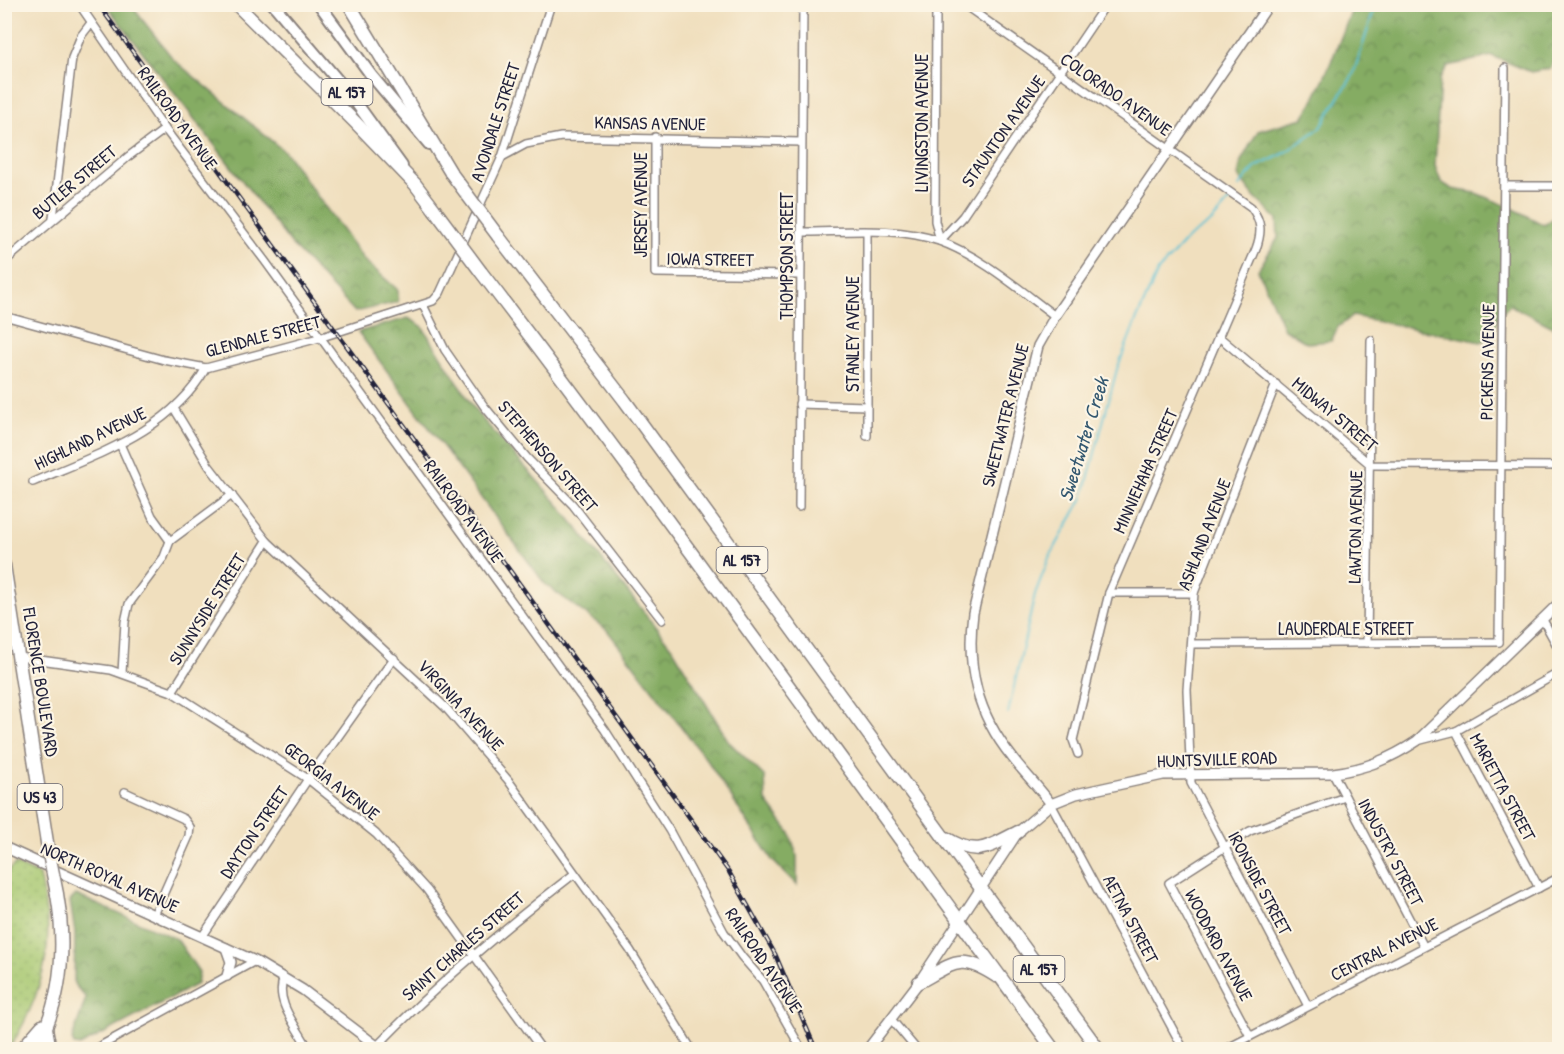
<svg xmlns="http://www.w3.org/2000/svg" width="1564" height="1054" viewBox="0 0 1564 1054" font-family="'Patrick Hand',sans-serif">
<defs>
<pattern id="forest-crowns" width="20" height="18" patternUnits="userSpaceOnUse" patternTransform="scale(1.5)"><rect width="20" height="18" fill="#85ac63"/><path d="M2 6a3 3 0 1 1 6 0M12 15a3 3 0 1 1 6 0" fill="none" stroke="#6c8c53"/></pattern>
<pattern id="park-dots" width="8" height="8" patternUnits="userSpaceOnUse" patternTransform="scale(1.5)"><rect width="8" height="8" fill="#a7c871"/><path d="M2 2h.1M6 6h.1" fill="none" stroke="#8fac63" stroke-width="1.8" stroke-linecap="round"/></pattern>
</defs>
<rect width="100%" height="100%" fill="#fcf5e5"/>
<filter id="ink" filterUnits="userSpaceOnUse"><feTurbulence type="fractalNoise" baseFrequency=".0167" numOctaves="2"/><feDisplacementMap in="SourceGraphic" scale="12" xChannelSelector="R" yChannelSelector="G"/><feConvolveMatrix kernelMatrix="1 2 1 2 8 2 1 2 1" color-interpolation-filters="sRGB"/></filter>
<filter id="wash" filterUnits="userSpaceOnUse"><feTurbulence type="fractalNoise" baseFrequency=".008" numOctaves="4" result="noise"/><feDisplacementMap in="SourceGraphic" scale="24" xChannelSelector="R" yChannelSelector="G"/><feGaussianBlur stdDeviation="1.35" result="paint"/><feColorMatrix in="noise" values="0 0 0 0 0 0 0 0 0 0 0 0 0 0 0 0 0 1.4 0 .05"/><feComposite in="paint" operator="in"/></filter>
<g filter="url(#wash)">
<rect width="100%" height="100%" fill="#f0dfbe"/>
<!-- forest -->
<g fill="url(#forest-crowns)" stroke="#54674f" stroke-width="1.5">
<polygon points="106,5 131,5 174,60 285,152 364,260 398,290 398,302 355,312 292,245"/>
<path d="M1354 5H1559V44L1551 68 1531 72 1492 56 1448 66 1440 78 1435 166 1441 182 1452 189 1476 193 1514 209 1544 225 1559 214V330L1510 305 1498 316 1494 336 1481 342 1353 316 1338 327 1331 341 1307 343 1284 329 1258 270 1278 238 1277 219 1255 198 1238 176 1241 161 1258 131 1303 118C1325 83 1338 43 1354 5Z"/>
<polygon points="408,318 422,326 477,413 558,504 673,649 729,742 765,777 766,801 790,833 797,856 797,885 772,860 709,763 607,630 545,584 358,332"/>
<polygon points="76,895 177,939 199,972 197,984 80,1046 74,1045 72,1039 86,998 74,984 75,933 70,901"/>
</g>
<!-- park -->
<path fill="url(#park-dots)" stroke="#647556" stroke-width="1.5" d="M15 864 39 875C42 889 45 903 47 917 52 963 33 1011 9 1049H5V874Z"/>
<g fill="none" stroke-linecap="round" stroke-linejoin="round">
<!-- stream -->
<g stroke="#57c0d4" stroke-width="2">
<polyline points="1239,186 1256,167 1283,154 1320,128 1353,75 1376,4"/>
<polyline points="1008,713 1035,594 1049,558 1083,498 1117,369 1135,323 1158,271 1188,238 1212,221 1231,199"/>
</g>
</g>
</g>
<g filter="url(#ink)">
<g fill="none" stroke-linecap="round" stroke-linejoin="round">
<defs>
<g id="street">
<polyline points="79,4 165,129 265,261 605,730 669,830 724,932 742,957 763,981 802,1050"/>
<polyline points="936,4 935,221 940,241"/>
<path d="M963 4 1251 207C1262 222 1262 232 1256 249L1109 593 1073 740 1078 754"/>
<polyline points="655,137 655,273 800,275"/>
<polyline points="502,157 526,144 561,137 801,142"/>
<polyline points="1505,186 1560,186"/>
<polyline points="53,218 72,58 81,36 91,23"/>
<path d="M801 232C845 232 897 226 939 241 981 256 1020 290 1055 316"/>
<polyline points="940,241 963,216 1106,4"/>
<polyline points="4,262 129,156 165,129"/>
<polyline points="423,305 445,350 484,406 527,458 573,505 662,620"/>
<polyline points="4,316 164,360 206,368 319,338 433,301 440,293 502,157 551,4"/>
<polyline points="1218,336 1371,465 1560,466"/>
<polyline points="1276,384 1194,593 1187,690 1191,783 1308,1006"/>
<polyline points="799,404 867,406"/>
<polyline points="175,410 209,466 267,541 446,708 508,780 630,950 692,1050"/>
<polyline points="867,436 867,232"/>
<polyline points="120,444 152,516 170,541"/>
<path d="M33 482C97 454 170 432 206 368"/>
<polyline points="799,507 803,4"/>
<polyline points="1109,593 1194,593"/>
<polyline points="1543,620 1560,651"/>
<polyline points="1499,642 1505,68"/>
<polyline points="1367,643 1371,340"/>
<polyline points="1193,644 1499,642"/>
<polyline points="19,657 111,670 172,692 308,779 376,834 427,890 542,1050"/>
<polyline points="122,673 125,622 129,604 164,557 170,541 232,495"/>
<polyline points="172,692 267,541"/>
<polyline points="1456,731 1539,888"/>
<polyline points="1417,741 1456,731 1560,672"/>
<polyline points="1333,773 1423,945"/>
<polyline points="125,792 184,819 190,827 189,836 154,915"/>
<polyline points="1051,804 1184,1050"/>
<polyline points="202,937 308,779 394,658"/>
<path d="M284 978C273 1001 299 1029 309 1050"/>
<polyline points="891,1019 917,1050"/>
<polyline points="1250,1036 1169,883 1250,831 1345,797"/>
<path d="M377 1046C438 983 504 928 574 874"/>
<polyline points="93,1050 255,961"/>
<polyline points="1224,1050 1560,877"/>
</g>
<g id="secondary">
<path d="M1051 804C1039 787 1024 773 1012 757 977 714 966 667 973 613L1038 346 1055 316 1269 4"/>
<polyline points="4,847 255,961 303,990 382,1050"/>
<polyline points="226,948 231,962 227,976"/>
<path d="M867 1050 919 982 1018 832 1051 804 1076 794 1163 775 1333 773C1365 769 1390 759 1417 741L1560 602"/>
</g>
<g id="primary">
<polyline points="273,4 352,97 402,166"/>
<polyline points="319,4 371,75 429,144"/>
</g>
<g id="highway">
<polyline points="236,4 355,122 415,184 434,209"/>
<polyline points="349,4 451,173"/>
<polyline points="498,236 625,401 1099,1050"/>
<path d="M481 272C677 527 863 791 1054 1050"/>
<polyline points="4,565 48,849"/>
<path d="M946 838C978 858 988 847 1018 832"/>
<path d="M919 982C954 963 961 953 996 976"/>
<polyline points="46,1028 50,1050"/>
<polyline points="21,1050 42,1026"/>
<path d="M35 1050C62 1002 66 947 57 894"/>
</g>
</defs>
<!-- street casing -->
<use href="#street" stroke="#89807c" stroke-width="10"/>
<!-- secondary casing -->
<use href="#secondary" stroke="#89807c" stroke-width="12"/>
<!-- primary casing -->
<use href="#primary" stroke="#89807c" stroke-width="14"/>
<!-- highway casing -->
<use href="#highway" stroke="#89807c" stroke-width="15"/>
<!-- street -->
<use href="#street" stroke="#fff" stroke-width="7"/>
<!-- secondary -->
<use href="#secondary" stroke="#fff" stroke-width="9"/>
<!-- primary -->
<use href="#primary" stroke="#fff" stroke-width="10"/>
<!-- highway -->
<use href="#highway" stroke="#fff" stroke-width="12"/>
<defs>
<polyline id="rail" points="98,4 729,872 775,954 816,1050"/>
</defs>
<!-- rail casing -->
<use href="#rail" stroke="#22223b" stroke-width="4.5"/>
<!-- rail -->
<use href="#rail" stroke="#fcf5e5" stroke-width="2" stroke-dasharray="7" stroke-linecap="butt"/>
<defs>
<g id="highway-bridge">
<polyline points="451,173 498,236"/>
<polyline points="434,209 481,272"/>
<polyline points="48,849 57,894"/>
</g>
</defs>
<!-- highway-bridge casing -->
<use href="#highway-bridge" stroke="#89807c" stroke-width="15" stroke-linecap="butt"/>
<!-- highway-bridge -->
<use href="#highway-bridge" stroke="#fff" stroke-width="12"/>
</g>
</g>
<g text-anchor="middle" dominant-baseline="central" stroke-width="4.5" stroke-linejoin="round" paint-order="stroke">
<!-- shield labels -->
<g fill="#fcf5e5" stroke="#63616e" stroke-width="1.5">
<rect x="321.5" y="79" width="51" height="26" rx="4.5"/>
<rect x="716.5" y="547" width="51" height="26" rx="4.5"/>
<rect x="17.5" y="784" width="45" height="26" rx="4.5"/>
<rect x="1013.5" y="956" width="51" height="26" rx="4.5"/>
</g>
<g font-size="16" font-weight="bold" fill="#22223b">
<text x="347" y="92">AL 157</text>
<text x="742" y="560">AL 157</text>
<text x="40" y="797">US 43</text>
<text x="1039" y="969">AL 157</text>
</g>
<!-- street labels -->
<g font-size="18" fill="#22223b" stroke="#fcf5e5">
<text transform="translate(1116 94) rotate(35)">COLORADO AVENUE</text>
<text transform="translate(178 118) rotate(54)">RAILROAD AVENUE</text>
<text transform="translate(495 122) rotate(-72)">AVONDALE STREET</text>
<text transform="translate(650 123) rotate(1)">KANSAS AVENUE</text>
<text transform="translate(921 123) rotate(-90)">LIVINGSTON AVENUE</text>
<text transform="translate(1003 131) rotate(-55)">STAUNTON AVENUE</text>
<text transform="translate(74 182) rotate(-40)">BUTLER STREET</text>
<text transform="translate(640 205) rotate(-90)">JERSEY AVENUE</text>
<text transform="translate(786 256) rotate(-90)">THOMPSON STREET</text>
<text transform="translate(710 259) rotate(1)">IOWA STREET</text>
<text transform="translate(852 334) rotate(-90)">STANLEY AVENUE</text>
<text transform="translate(263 336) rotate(-15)">GLENDALE STREET</text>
<text transform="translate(1487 362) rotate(-89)">PICKENS AVENUE</text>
<text transform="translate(1335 414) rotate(40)">MIDWAY STREET</text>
<text transform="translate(1005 415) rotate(-76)">SWEETWATER AVENUE</text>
<text transform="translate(90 438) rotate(-26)">HIGHLAND AVENUE</text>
<text transform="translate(548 456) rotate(49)">STEPHENSON STREET</text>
<text transform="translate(1145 471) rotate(-66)">MINNIEHAHA STREET</text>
<text transform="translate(464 511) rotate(54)">RAILROAD AVENUE</text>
<text transform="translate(1355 527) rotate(-89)">LAWTON AVENUE</text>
<text transform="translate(1204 534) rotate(-69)">ASHLAND AVENUE</text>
<text transform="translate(207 609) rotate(-58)">SUNNYSIDE STREET</text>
<text x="1346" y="628">LAUDERDALE STREET</text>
<text transform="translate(41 682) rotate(81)">FLORENCE BOULEVARD</text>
<text transform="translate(461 705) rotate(47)">VIRGINIA AVENUE</text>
<text transform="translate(1217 759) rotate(-2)">HUNTSVILLE ROAD</text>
<text transform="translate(332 781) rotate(38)">GEORGIA AVENUE</text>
<text transform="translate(1503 787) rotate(62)">MARIETTA STREET</text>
<text transform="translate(254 832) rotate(-56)">DAYTON STREET</text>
<text transform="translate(1391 852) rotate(62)">INDUSTRY STREET</text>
<text transform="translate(110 877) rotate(24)">NORTH ROYAL AVENUE</text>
<text transform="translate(1260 883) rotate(62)">IRONSIDE STREET</text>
<text transform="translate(1131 919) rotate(62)">AETNA STREET</text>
<text transform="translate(1219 945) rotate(62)">WOODARD AVENUE</text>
<text transform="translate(463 946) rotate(-41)">SAINT CHARLES STREET</text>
<text transform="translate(1384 949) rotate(-27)">CENTRAL AVENUE</text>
<text transform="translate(764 960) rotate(56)">RAILROAD AVENUE</text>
</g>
<!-- water labels -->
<g font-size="20" font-style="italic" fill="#355971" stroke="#fcf5e5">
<text transform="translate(1083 439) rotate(-73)">Sweetwater Creek</text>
</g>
</g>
<!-- margin -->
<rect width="1564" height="1054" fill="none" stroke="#fcf5e5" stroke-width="24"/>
</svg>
